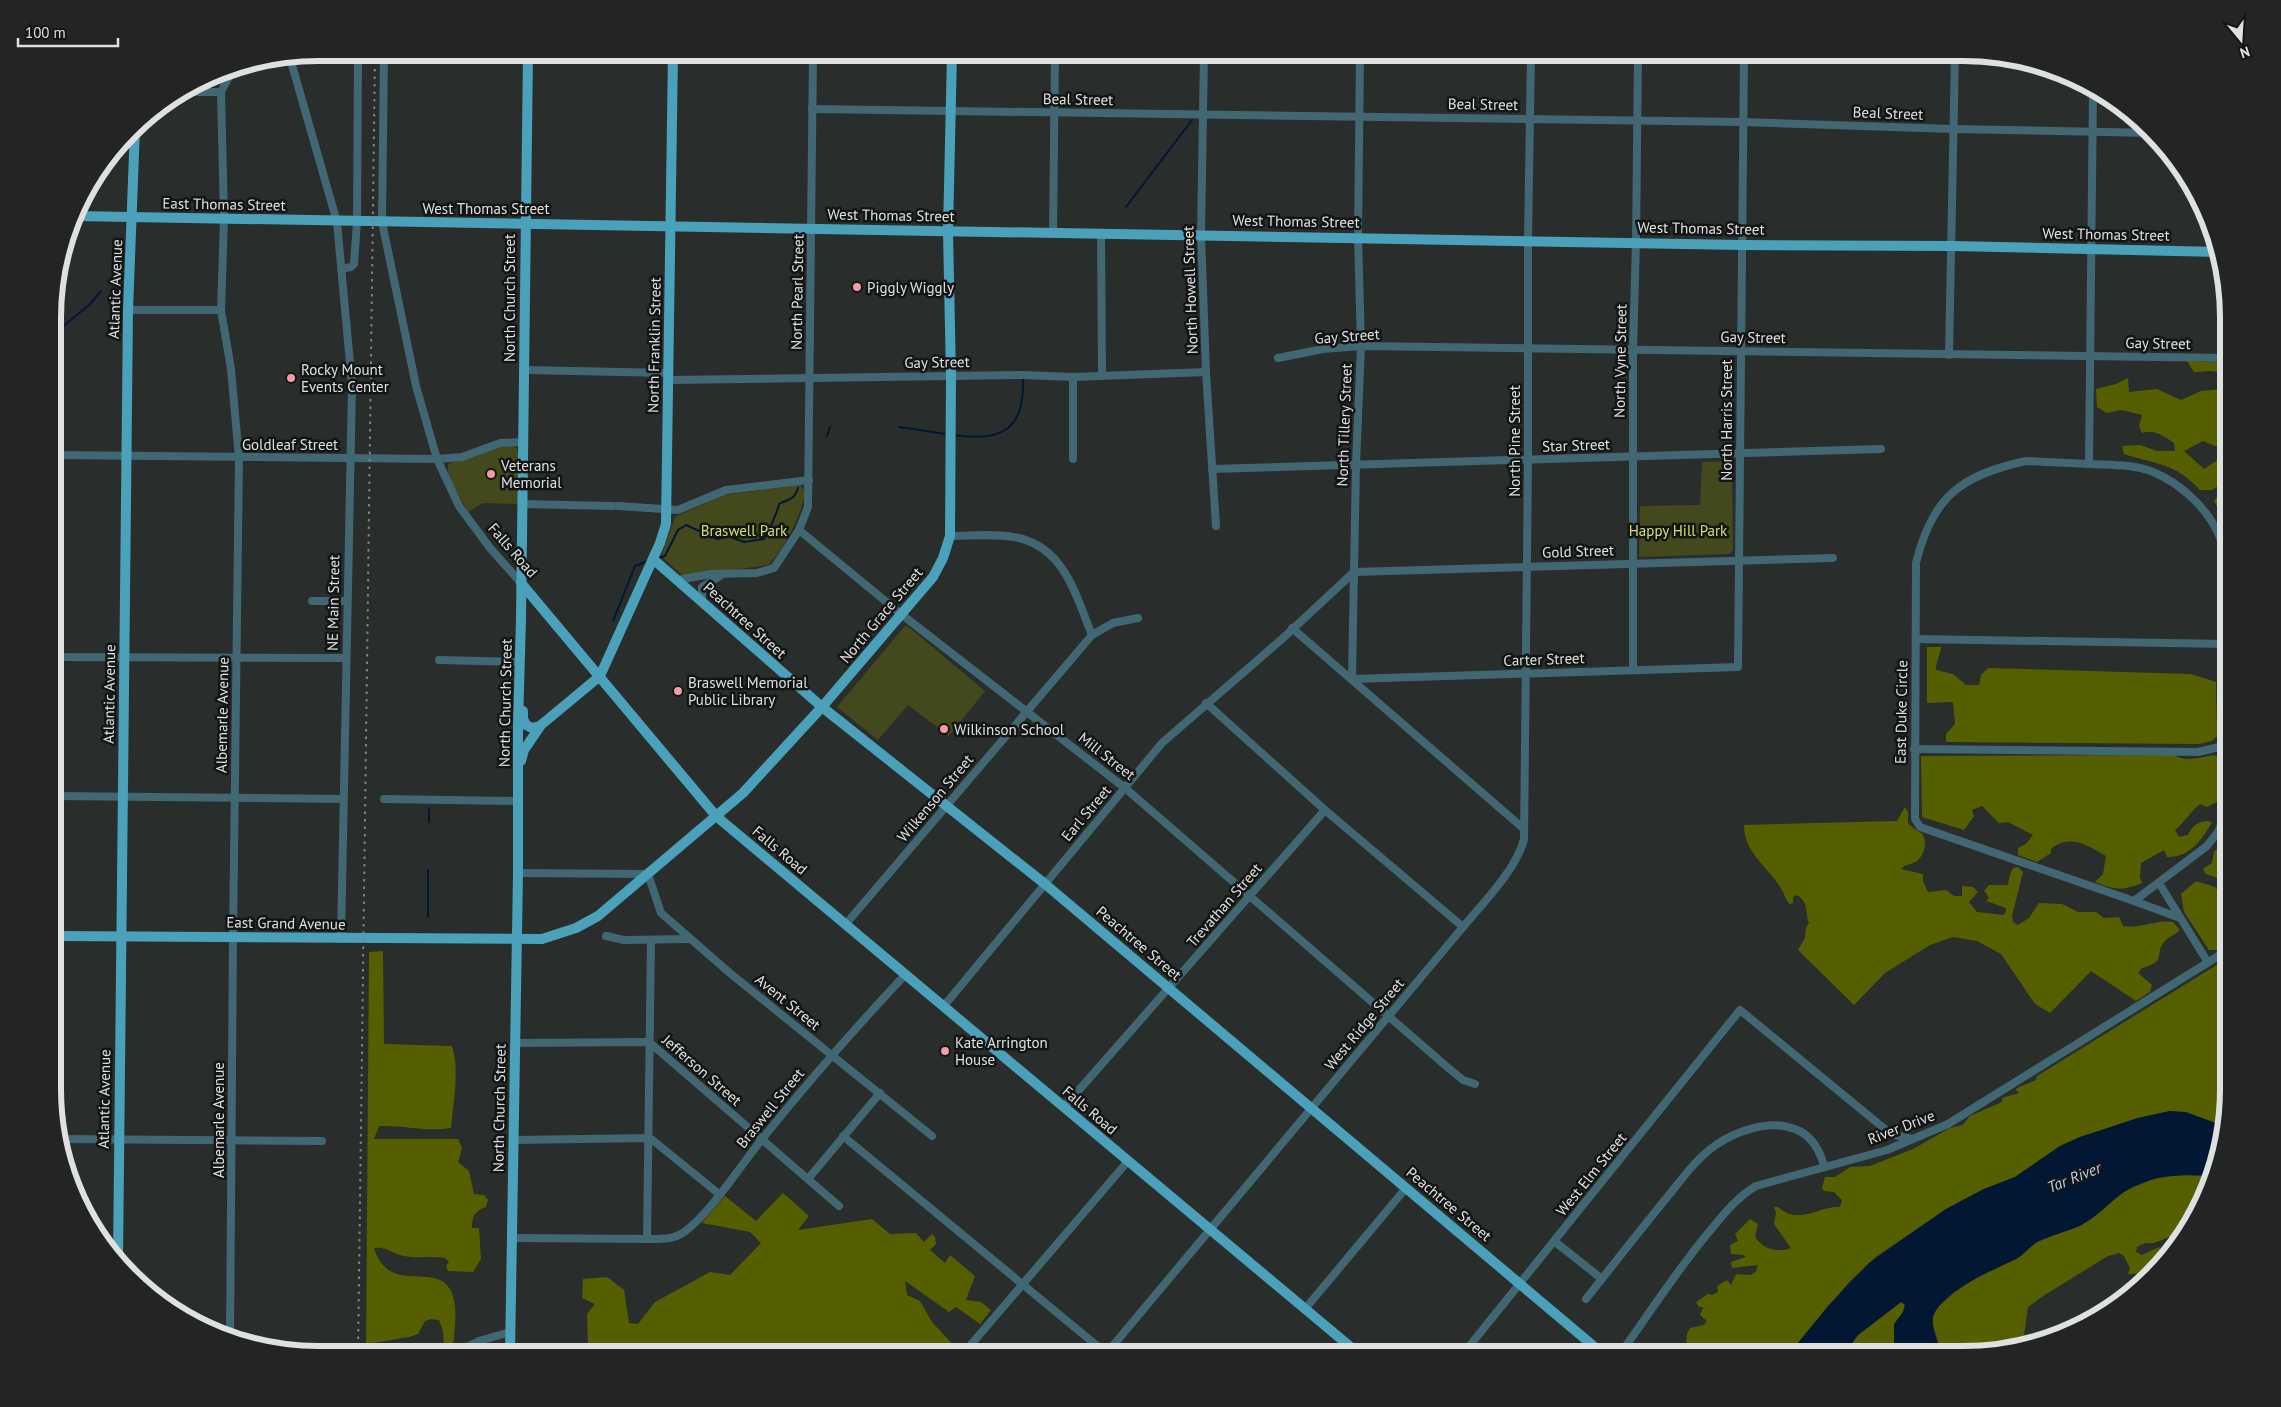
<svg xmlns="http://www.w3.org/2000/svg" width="2281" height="1407" viewBox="0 0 2281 1407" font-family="'PT Sans',sans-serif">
<rect width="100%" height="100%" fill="#292d2c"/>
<!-- green -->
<g fill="#43491c">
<polygon points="510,446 517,448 518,452 518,504 483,503 468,512 448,476 448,464 494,448"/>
<polygon points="1732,461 1733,550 1729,554 1639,557 1640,506 1700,505 1702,462"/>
<path d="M800 485 805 491C804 510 783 552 768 565L684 577 661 556 675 517 724 495Z"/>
<polygon points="905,626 910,628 985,691 949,736 908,705 878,740 837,707"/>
</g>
<!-- forest -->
<g fill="#565f00">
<polygon points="2187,361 2228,363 2228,373 2210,371 2194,372"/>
<path d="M2128 378 2129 392 2157 389 2181 400 2201 391 2224 389 2228 386 2227 445 2215 446 2203 441 2184 451 2204 469 2228 453V480L2212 490H2200C2174 462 2157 465 2124 454L2122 446 2140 445 2157 451H2175L2174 443C2163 436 2155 429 2142 433L2139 426 2142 415 2122 410 2107 413 2097 407 2096 389 2116 384Z"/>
<polygon points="2228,496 2228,542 2227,533 2217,519 2227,514 2220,512 2214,501 2217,497"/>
<path d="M1927 647H1941C1940 655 1936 661 1936 670L1953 674 1966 685H1979L1981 675 1988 668 2191 674 2216 682 2217 736 2212 741 2199 744 1946 742V734L1955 724 1953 702 1927 703Z"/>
<path d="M2174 755C2184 762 2201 758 2213 755L2217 756V802L2207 807 2200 804C2190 812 2185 822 2175 830L2179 837 2188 835C2192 825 2201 819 2212 822 2202 840 2189 858 2167 857L2164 850 2141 863 2140 877 2142 883C2122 891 2115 890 2095 882L2103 874 2106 856C2089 846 2069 833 2051 849V853L2037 862 2018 855V848L2026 844 2033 835 2008 822 1999 823 1982 806 1972 810 1974 816 1964 830 1922 817 1921 756Z"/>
<path d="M1905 807 1908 812V823C1912 828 1917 830 1921 833 1929 840 1924 858 1915 862 1909 866 1906 863 1901 869L1923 874V881L1928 892 1946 890 1954 896H1962V886L1973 887 1978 892 1969 902 1977 912 2003 915 2006 912V908L1986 901 1989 898 1984 891 1989 885H2008L2010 874 2013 868 2018 867 2023 872 2012 916 2013 922 2018 925 2029 918 2039 903 2062 904 2078 912H2096L2104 918 2119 917 2123 926C2142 929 2156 919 2173 922L2180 930C2176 934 2170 936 2166 940 2152 954 2169 961 2142 968L2138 973 2152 985 2150 992 2136 1001 2091 971 2050 1013 2035 1004 2001 954 1977 941 1953 937 1930 945 1885 973 1854 1005 1798 950 1805 938 1806 928 1809 923C1805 912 1809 902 1797 895L1793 897V903L1790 904C1785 900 1785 895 1782 890 1769 867 1744 854 1744 825L1897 821Z"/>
<polygon points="2228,837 2228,875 2217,878 2206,874 2203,869 2212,863 2214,852"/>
<polygon points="2196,881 2215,887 2220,893 2225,894 2228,898 2228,944 2218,950 2209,950 2184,912 2181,894"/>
<path d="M383 951 384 1044 452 1046C460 1071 453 1102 451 1128 426 1132 404 1125 379 1126L374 1139H458L462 1148 458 1162 469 1171 474 1194 484 1195 488 1200 486 1207C475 1211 472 1215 472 1228H479L481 1259 473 1272 448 1271 446 1266 449 1262 445 1258C430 1255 411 1260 397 1254 387 1250 385 1247 374 1248 389 1297 435 1260 451 1291 459 1307 454 1331 453 1348L449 1350 444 1348 443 1331 439 1320 431 1319 425 1321 418 1334 409 1337 373 1343 378 1348H429L434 1354H366L369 952Z"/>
<path d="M2228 958V1106L2224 1126 2170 1111 2138 1118 2080 1137 2060 1146 2015 1177 1984 1189 1946 1209 1877 1256 1849 1282 1789 1354H1698L1686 1346 1687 1334 1690 1328 1704 1325 1707 1321 1700 1315 1703 1307H1699L1696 1302 1708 1294 1712 1295 1718 1292 1717 1286 1727 1280 1731 1285 1736 1274 1751 1275 1756 1271 1758 1265 1732 1268 1731 1262 1746 1257 1744 1255 1731 1254 1730 1245 1738 1241 1735 1234 1750 1219 1758 1224 1755 1237C1763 1249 1777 1253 1791 1248L1774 1224 1776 1213 1774 1207H1778C1798 1226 1818 1206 1840 1207L1842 1200 1834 1192 1824 1191 1822 1188 1825 1177H1835L1850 1167 1870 1166 1913 1149 1950 1128 1963 1125 1970 1116 2002 1102V1098L2019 1093 2016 1090 2017 1088 2036 1080 2037 1076Z"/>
<path d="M2185 1175 2214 1176 2187 1229C2177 1233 2167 1239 2156 1242 2147 1246 2150 1239 2137 1247L2136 1252 2142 1255 2159 1247 2167 1255 2152 1273 2128 1274 2130 1268 2124 1256 2119 1253 2108 1256 2043 1296 2028 1307 2024 1335 2016 1348 1980 1354H1942L1933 1325V1316L1938 1307 1955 1292 1982 1274 2018 1258 2037 1242 2082 1225 2121 1192 2159 1177Z"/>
<polygon points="783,1193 809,1216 798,1230 872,1219 890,1234 916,1233 924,1242 932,1234 935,1237 936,1244 930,1250 945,1263 950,1255 975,1276 966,1300 981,1302 991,1310 980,1324 956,1307 949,1312 905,1281 907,1295 920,1301 932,1322 957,1349 952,1354 578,1354 578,1349 588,1344 587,1314 595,1304 582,1298 583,1279 607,1277 624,1290 629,1323 638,1324 655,1302 710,1272 730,1275 761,1243 750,1232 702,1223 725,1196 756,1221"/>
<polygon points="1901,1302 1905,1305 1903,1312 1894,1324 1894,1350 1890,1354 1844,1354 1858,1335"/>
</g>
<!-- water -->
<path fill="#021733" d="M2170 1111 2186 1112 2224 1126 2214 1176C2189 1175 2165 1174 2142 1183 2115 1193 2106 1211 2083 1224 2069 1232 2051 1234 2037 1242 2029 1247 2024 1255 2016 1259 1992 1271 1947 1288 1934 1314 1929 1324 1938 1344 1942 1354H1890L1894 1350V1324L1903 1312 1905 1305 1901 1302 1858 1335 1844 1354H1789L1828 1306 1869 1263 1946 1209 1984 1189 2015 1177 2060 1146 2080 1137 2138 1118Z"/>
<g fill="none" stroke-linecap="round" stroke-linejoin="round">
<!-- stream -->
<g stroke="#021733" stroke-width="2">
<polyline points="1126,207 1192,120"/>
<polyline points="55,333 89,305 101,291"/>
<polyline points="899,427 946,434"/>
<path d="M953 435C1003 442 1025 430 1023 377"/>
<polyline points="827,436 830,427"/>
<path d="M658 558 665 556 678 530 686 525 717 539 728 536 744 542 764 539C768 534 778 510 779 504 788 499 794 501 798 488"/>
<polyline points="613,621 635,566 648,561"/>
<polyline points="429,822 429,808"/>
<polyline points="428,917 428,870"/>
</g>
<!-- minor -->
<g stroke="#416773" stroke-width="8">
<polyline points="384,53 382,222 416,386 437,459 459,506 490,548 521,583"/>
<polyline points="1204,53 1201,235 1206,372 1216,526"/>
<polyline points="1360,53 1358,237 1361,346 1356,464 1352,679 1738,667 1744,53"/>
<polyline points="290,58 337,222 352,385 341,939"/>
<polyline points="186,92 221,92 233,69"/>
<polyline points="221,92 224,218 221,310 231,369 239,458 233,937 230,1339"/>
<polyline points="812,109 1743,122 1953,129 2153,133"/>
<polyline points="1053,233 1055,53"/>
<polyline points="1101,234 1102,375"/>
<polyline points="341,269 351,267 354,264 357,222 358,53"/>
<polyline points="128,310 221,310"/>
<polyline points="1949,355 1955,53"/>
<polyline points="1278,358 1323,349 1361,346 2228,358"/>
<polyline points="524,370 669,373"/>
<polyline points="1073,377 1073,459"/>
<polyline points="669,380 1023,375 1073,377 1206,372"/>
<polyline points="55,455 437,459 462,457 500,443 523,442"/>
<path d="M2026 461C2047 462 2069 463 2090 464 2111 465 2134 464 2153 472 2180 483 2206 507 2218 533 2235 571 2224 655 2223 698 2222 737 2224 776 2225 815L2218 832 2207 846 2134 901 1920 827 1915 819 1916 563C1932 497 1961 475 2026 461Z"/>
<polyline points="2089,464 2093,89"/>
<polyline points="1212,469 1881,449"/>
<polyline points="522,504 613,506"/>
<polyline points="618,506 678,510 726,490 809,480"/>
<polyline points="799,530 901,614 1125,788 1446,1066 1463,1080 1475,1084"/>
<path d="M950 536C972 536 998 533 1019 538 1065 549 1076 596 1092 635"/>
<polyline points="677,580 711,574 757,573 774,568 799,530 808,507 813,53"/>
<polyline points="312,601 347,601"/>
<polyline points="702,601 702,587 720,576"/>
<polyline points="1292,628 1524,829"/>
<polyline points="1916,639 2228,644"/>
<polyline points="55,657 346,658"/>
<polyline points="439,660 520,662"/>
<polyline points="1633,670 1633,350 1636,242 1638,53"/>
<polyline points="1206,703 1325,810 1463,927"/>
<polyline points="1914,749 2198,752 2223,746"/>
<polyline points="55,796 343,799"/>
<polyline points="384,799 518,801"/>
<polyline points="518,873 648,874 661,913 731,974 932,1136"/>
<polyline points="2159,883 2207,961"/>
<polyline points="2134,901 2180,918"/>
<polyline points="845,925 1092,635 1113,623 1138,618"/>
<polyline points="606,936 624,940 689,939"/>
<polyline points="943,1007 1162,743 1282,639 1354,572 1833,558"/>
<polyline points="515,1043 649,1042 839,1206"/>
<polyline points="1064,1107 1325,810"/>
<polyline points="843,1136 1107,1354"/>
<polyline points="60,1139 322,1141"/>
<polyline points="514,1140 650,1138 719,1194"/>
<polyline points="808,1179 880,1093"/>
<path d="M512 1238 647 1239C660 1239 673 1240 684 1232 710 1214 741 1165 762 1139 808 1082 855 1028 905 975"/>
<polyline points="647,1239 651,940"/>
<polyline points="1554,1241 1602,1279"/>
<path d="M1586 1299C1612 1266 1638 1233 1664 1201 1680 1182 1695 1159 1716 1145 1734 1132 1766 1121 1788 1127 1808 1131 1819 1147 1824 1166"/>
<polyline points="1305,1309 1406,1188"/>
<polyline points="452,1354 479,1341 510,1332"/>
<polyline points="963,1354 1128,1161"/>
<path d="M1106 1354 1458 933C1478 908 1517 870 1524 839L1528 460V240L1531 53"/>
<polyline points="1463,1354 1740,1010 1891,1134 1912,1139"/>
<path d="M1620 1354C1648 1315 1674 1275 1704 1238 1720 1219 1734 1199 1756 1186L1887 1150 1948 1124 2228 950"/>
</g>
<!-- major -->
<g stroke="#4ba0ba" stroke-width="10">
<polyline points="75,216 1742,245 1952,246 2220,252"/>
<polyline points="653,559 822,707 1045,884 1603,1354"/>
<polyline points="521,583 716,816 1359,1354"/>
<polyline points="523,711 523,719 526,725 532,728 540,726"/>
<polyline points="521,761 524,750 541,725 600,676 660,543 666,524 673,53"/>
<polyline points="55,936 542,939 576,928 598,916 743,793 822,707 933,577 943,558 950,536 951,376 948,231 952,53"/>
<polyline points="118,1260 128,310 135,128"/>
<polyline points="510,1354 518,873 518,725 521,619 528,53"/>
</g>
<!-- rail -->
<polyline stroke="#808382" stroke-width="2" stroke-dasharray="2.5 5" stroke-linecap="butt" points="358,1354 375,53"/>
</g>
<!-- markers -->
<g fill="#f49aa6" stroke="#131515" stroke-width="2">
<circle cx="857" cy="287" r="5"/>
<circle cx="291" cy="378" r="5"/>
<circle cx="491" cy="474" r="5"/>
<circle cx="678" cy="691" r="5"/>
<circle cx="944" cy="729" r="5"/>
<circle cx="945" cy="1051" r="5"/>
</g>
<g text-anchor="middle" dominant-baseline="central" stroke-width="5" stroke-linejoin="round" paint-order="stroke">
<!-- street labels -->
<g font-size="15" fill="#dfe1e1" stroke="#131515">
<text transform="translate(1078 99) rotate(1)">Beal Street</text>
<text transform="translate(1483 104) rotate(1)">Beal Street</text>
<text transform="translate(1888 113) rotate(2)">Beal Street</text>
<text transform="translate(224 204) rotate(1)">East Thomas Street</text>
<text x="486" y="208">West Thomas Street</text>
<text transform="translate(891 215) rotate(1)">West Thomas Street</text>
<text transform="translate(1296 221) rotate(1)">West Thomas Street</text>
<text transform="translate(1701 228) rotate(1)">West Thomas Street</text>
<text transform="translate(2106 234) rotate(1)">West Thomas Street</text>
<text transform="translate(115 289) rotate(-88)">Atlantic Avenue</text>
<text transform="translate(1190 290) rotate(-92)">North Howell Street</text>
<text transform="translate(797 292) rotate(-89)">North Pearl Street</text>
<text transform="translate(509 298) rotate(-90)">North Church Street</text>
<text transform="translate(1347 336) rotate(-4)">Gay Street</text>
<text transform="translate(1753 337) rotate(1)">Gay Street</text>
<text transform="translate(2158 343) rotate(1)">Gay Street</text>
<text transform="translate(654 345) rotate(-89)">North Franklin Street</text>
<text transform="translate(1620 361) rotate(-89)">North Vyne Street</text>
<text transform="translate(937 362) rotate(-1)">Gay Street</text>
<text transform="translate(1726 420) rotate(-90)">North Harris Street</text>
<text transform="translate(1344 425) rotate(-88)">North Tillery Street</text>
<text transform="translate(1514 441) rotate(-90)">North Pine Street</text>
<text x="290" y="444">Goldleaf Street</text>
<text transform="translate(1576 445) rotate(-2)">Star Street</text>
<text transform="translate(513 550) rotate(49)">Falls Road</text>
<text transform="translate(1578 551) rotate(-2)">Gold Street</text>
<text transform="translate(333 603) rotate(-89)">NE Main Street</text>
<text transform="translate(881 615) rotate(-50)">North Grace Street</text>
<text transform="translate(745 620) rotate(42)">Peachtree Street</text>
<text transform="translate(1544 659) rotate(-2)">Carter Street</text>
<text transform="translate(109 694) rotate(-89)">Atlantic Avenue</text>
<text transform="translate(505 703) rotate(-89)">North Church Street</text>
<text transform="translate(1901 712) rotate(-89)">East Duke Circle</text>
<text transform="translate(222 715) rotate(-89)">Albemarle Avenue</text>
<text transform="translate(1107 756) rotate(38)">Mill Street</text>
<text transform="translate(935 798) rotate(-50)">Wilkenson Street</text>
<text transform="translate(1086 813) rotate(-50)">Earl Street</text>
<text transform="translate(780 850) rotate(40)">Falls Road</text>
<text transform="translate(1224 905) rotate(-49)">Trevathan Street</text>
<text transform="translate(286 923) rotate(1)">East Grand Avenue</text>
<text transform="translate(1139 943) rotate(40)">Peachtree Street</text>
<text transform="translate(788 1002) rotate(39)">Avent Street</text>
<text transform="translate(1364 1024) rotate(-50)">West Ridge Street</text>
<text transform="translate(702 1070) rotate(41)">Jefferson Street</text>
<text transform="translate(104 1099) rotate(-89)">Atlantic Avenue</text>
<text transform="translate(499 1108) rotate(-89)">North Church Street</text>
<text transform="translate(770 1108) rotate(-51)">Braswell Street</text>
<text transform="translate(1090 1110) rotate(40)">Falls Road</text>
<text transform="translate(218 1120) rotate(-90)">Albemarle Avenue</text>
<text transform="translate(1901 1127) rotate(-21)">River Drive</text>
<text transform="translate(1591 1174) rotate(-51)">West Elm Street</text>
<text transform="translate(1449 1204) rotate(40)">Peachtree Street</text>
</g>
<!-- poi labels -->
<g font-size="15" fill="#dfe1e1" stroke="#131515" text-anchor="start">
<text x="867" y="287">Piggly Wiggly</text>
<text x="301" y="369">Rocky Mount<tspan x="301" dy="17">Events Center</tspan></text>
<text x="501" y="465">Veterans<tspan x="501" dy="17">Memorial</tspan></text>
<text x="688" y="682">Braswell Memorial<tspan x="688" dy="17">Public Library</tspan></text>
<text x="954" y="729">Wilkinson School</text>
<text x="955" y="1042">Kate Arrington<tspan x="955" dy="17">House</tspan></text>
</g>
<!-- park labels -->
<g font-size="15" fill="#d0e073" stroke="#131515">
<text x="744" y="530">Braswell Park</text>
<text x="1678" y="530">Happy Hill Park</text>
</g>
<!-- water labels -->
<g font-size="16" font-style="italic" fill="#b4cdef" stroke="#131515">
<text transform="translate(2074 1177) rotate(-22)">Tar River</text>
</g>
</g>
<!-- crop -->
<path d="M0 0H2281V1407H0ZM318 61H1963A257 257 0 0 1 2220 318V1089A257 257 0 0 1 1963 1346H318A257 257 0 0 1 61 1089V318A257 257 0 0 1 318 61Z" fill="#232525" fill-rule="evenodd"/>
<path fill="none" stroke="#dfe1e1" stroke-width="6" d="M318 61H1963A257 257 0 0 1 2220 318V1089A257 257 0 0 1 1963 1346H318A257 257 0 0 1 61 1089V318A257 257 0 0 1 318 61Z"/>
<!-- north arrow -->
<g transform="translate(2241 40) rotate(162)" stroke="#131515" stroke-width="4" paint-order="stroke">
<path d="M0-4L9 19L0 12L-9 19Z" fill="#dfe1e1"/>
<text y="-8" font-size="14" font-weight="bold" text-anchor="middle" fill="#dfe1e1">N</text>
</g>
<!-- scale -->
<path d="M18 38v8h100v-8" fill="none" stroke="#dfe1e1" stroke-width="2.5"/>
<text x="25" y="38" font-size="15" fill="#dfe1e1" stroke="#131515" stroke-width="4" paint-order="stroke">100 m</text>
</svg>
